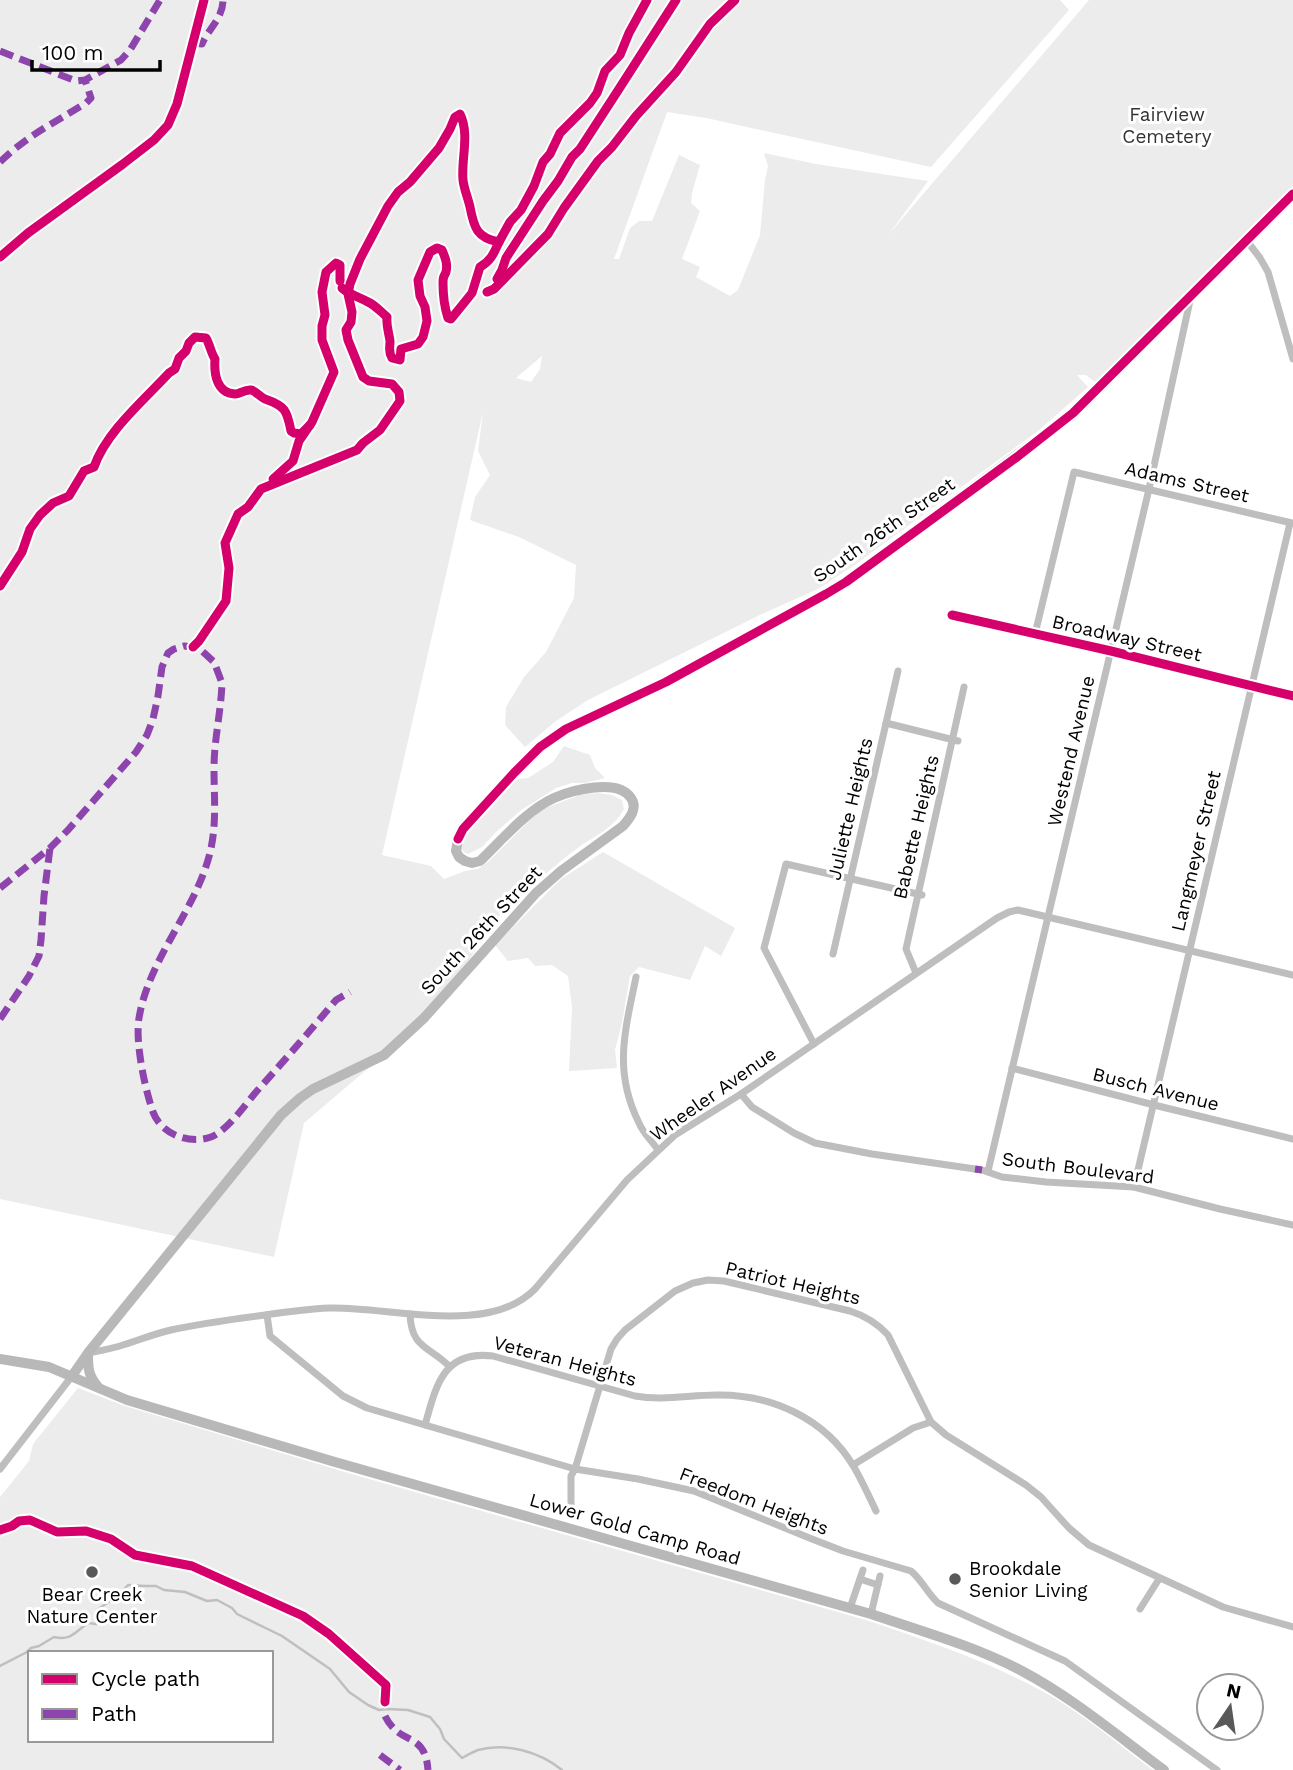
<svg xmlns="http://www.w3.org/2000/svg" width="1293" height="1770" viewBox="0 0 1293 1770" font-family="'Work Sans',sans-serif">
<rect width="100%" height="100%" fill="#fff"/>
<!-- green -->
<g fill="#ececec" fill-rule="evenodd">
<path d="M0 0H1060L1069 10 931 167 706 118 667 112 614 259H619L630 228 639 221H652L679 155 700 165 692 193 691 203 700 211 682 259 700 267 696 277 730 296 738 290 760 235 765 180 768 166 764 153 816 164 928 181 889 234 1089 0H1293V186L1095 382 1086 375H1077L1088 387 1038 431 853 566 818 589 760 615 588 700 556 721 525 747 505 725 506 707 524 677 546 652 574 598 576 565 519 537 470 520 475 497 490 475 478 451 483 412 382 855 431 866 444 879 465 871 478 869 489 861 540 810 580 795 597 793 612 795 622 800 624 809C614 828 596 835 579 847 570 853 562 860 554 867 531 885 510 905 489 925L491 928 444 996 384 1055 304 1123 274 1257 0 1199ZM542 356 540 369 531 382 516 378Z"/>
<polygon points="564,746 590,755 595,768 605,778 585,783 572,783 556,788 520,811 496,832 482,847 468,854 464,852 460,848 466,835 515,779 528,778 553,762"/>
<polygon points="603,852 735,928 721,956 705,946 690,980 639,967 630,976 622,1023 615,1050 617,1068 569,1071 572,1007 568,976 552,965 535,966 528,958 508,961 495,945 561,879"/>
<path d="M78 1388 125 1406 355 1475 866 1620C925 1640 985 1660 1040 1690 1080 1711 1116 1743 1153 1770H0V1497L29 1461 33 1444ZM30 1653H271V1740H30Z"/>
</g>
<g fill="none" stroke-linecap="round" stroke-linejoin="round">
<!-- stream -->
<path stroke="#bfbfbf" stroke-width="2.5" d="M0 1666 27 1652 31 1648 39 1646 54 1637C71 1641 75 1632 88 1623L96 1624 98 1618 97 1610 120 1594 128 1585 145 1586H156L164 1590 185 1592 207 1601 217 1600 232 1608 237 1614 282 1636 330 1669 349 1692 368 1705 379 1710 388 1709 408 1710 430 1717 440 1729 444 1739 462 1758C467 1755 473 1752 478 1750 506 1742 540 1752 562 1770"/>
<!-- street -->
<g stroke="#bebebe" stroke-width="7">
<polyline points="1247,241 1260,258 1268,272 1293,359"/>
<polyline points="952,615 1111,651 1293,696"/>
<polyline points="1035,634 1074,472 1292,523"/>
<polyline points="886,723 958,741"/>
<polyline points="833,954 898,671"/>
<polyline points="916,973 906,949 964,687"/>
<path d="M636 977C625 1031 613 1071 639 1123 643 1133 652 1141 658 1150"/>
<polyline points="814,1044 764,948 786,864 922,895"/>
<polyline points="1012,1068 1154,1105 1293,1139"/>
<polyline points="741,1094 752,1107 794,1133 815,1143 872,1154 975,1169"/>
<polyline points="982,1170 1002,1177 1046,1182 1134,1187 1220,1209 1293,1225"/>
<polyline points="988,1171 1149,489 1191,296"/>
<polyline points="1134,1187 1290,523"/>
<path d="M410 1314C411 1348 429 1346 449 1366"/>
<path d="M267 1315 270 1336 343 1396 367 1408 575 1469 638 1479 694 1491 812 1539 843 1551 911 1571C922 1580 927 1593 938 1603L1065 1661 1217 1770"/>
<path d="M89 1353C99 1351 110 1349 120 1346 137 1341 153 1334 171 1330 202 1323 234 1319 265 1315 286 1312 308 1309 329 1308 389 1306 488 1337 535 1289L627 1180 675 1135 741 1094 997 918 1009 912 1018 910 1293 975"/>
<path d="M425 1425C436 1386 443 1350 493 1356L635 1396C663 1401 689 1395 716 1395 771 1394 825 1418 854 1467 862 1481 869 1496 876 1511"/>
<polyline points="853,1465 913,1428 931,1422 946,1435 1026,1485 1041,1497 1069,1528 1089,1545 1223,1607 1293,1627"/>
<polyline points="0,1469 72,1376"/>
<path d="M571 1510V1476L575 1469 611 1349 617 1339 625 1330 675 1291 693 1283 708 1280 724 1281 850 1311C866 1316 877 1323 888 1335L931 1422"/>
<polyline points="860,1579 878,1585"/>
<polyline points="850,1608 863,1570"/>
<polyline points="1140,1609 1159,1579"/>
<polyline points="871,1614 880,1576"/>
</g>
<!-- secondary -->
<g stroke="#b8b8b8" stroke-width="10">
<path d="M88 1354C88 1368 88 1375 98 1387"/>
<path d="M0 1359 49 1367 127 1400 335 1462 871 1614C921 1631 975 1646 1022 1671 1073 1698 1118 1736 1164 1770"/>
<path d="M72 1376 88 1353 281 1115 300 1098 313 1089 384 1055 424 1018 536 893 561 871 623 826C630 818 638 808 631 798 618 778 572 790 554 798 527 810 502 840 480 861L472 863 465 861 459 857 456 851 458 839 463 829 491 797 540 747 566 729 666 682 846 582 1073 413 1293 194"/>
</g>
<!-- quiet -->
<g stroke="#8e44ad" stroke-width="7" stroke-dasharray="14 7" stroke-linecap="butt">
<path d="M194 43 202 44C209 28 223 18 223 0"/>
<polyline points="0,51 76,81 85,80 121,60 130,50 160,0"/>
<path d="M0 162C28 135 54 123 86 103L91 98 85 80"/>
<path d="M0 888 50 848 68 830 136 752 147 735 153 719 158 696 162 667 168 653 174 649 184 646 193 647 201 650 214 662 222 683C221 712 214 740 214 768 214 798 217 823 210 853 195 912 149 958 139 1018 135 1043 145 1089 153 1112 161 1134 189 1145 211 1137 227 1131 245 1105 256 1092 283 1062 310 1031 336 1000L350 992"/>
<polyline points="0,1019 29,976 39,956 41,940 44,896 50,848"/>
<polyline points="975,1169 982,1170"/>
<path d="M385 1716C400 1747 425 1730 428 1770"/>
<polyline points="380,1755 400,1770"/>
</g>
<defs>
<g id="cycleway">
<polyline points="0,257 28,233 123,164 154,140 168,125 177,104 204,0"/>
<polyline points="497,279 502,270 506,258 543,201 558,181 572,157 580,149 617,92 676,0"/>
<path d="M342 288C350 295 359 297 368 302 375 305 381 312 387 317 386 326 389 333 390 341 390 349 388 351 392 358L400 360 401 349 418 344 423 337 427 321 425 307 420 296 418 280 430 252 437 248 442 250C445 257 448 264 446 272 443 279 443 276 443 283 443 294 445 309 448 318L451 319 472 293 480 267C491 261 494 253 499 242"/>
<polyline points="487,292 494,289 548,234 564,208 598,161 612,147 636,116 676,72 710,24 735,0"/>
<polyline points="273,479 293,461 299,441 312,422 334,372 322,340 322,326 325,315 322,292 326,272 336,263 340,265 340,281 340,278"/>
<path d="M0 586 22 552 30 529 40 515 53 503 69 496 84 471 94 467C106 432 144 400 169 373L175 369 179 358 186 351 189 343 195 337 206 338C210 345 211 353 215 359 214 373 216 393 235 394 240 394 245 389 251 390 256 391 260 397 265 399 285 406 287 410 291 431L294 433 301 434 310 425"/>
<polyline points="952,615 1111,651 1293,696"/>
<path d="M193 647 199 641 226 601 229 568 225 543 238 514 248 507 261 489 357 450 363 443 380 430 400 401 399 392 392 384 369 381 363 377 348 340 346 330 351 322 352 312 348 294 350 284 360 259 388 206 398 192 410 182 439 148 450 129 455 117 460 114C470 134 461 159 463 180 464 189 468 198 470 207 474 228 477 238 499 242L510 222 521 210 534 186 543 162 550 154 560 133 590 103 597 93 605 71 620 55 629 33 647 0"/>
<polyline points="458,839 463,829 514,773 540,747 566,729 666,682 826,594 846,582 1017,457 1073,413 1293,194"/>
<polyline points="0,1530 12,1526 19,1521 30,1520 57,1532 86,1531 111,1539 135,1555 192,1566 303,1616 329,1634 386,1685 385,1702"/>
</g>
</defs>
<!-- cycleway casing -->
<use href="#cycleway" stroke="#fff" stroke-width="13"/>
<!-- cycleway -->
<use href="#cycleway" stroke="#d6006c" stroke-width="9"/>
</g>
<!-- markers -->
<g fill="#595959" stroke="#fff" stroke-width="2.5">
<circle cx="92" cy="1572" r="7"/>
<circle cx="955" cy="1579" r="7"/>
</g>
<g text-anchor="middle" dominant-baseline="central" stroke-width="6" stroke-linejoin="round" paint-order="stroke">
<!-- park labels -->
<g font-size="19" fill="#333" stroke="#fff">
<text x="1167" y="114">Fairview<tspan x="1167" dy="22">Cemetery</tspan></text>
</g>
<!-- street labels -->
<g font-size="19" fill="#000" stroke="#fff">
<text transform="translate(1187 482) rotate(13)">Adams Street</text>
<text transform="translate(884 530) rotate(-35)">South 26th Street</text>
<text transform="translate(1127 638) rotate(13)">Broadway Street</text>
<text transform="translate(1071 751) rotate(-77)">Westend Avenue</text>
<text transform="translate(850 809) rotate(-77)">Juliette Heights</text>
<text transform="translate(916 827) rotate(-77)">Babette Heights</text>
<text transform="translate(1196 851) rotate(-77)">Langmeyer Street</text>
<text transform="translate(481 930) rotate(-47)">South 26th Street</text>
<text transform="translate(1156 1089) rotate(14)">Busch Avenue</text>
<text transform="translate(713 1094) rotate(-35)">Wheeler Avenue</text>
<text transform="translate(1078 1168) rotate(7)">South Boulevard</text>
<text transform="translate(793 1283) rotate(13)">Patriot Heights</text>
<text transform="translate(565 1361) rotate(15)">Veteran Heights</text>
<text transform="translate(754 1501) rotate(21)">Freedom Heights</text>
<text transform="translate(635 1529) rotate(16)">Lower Gold Camp Road</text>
</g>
<!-- poi labels -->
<g font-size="19" fill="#000" stroke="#fff" text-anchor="start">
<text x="969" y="1568">Brookdale<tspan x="969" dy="22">Senior Living</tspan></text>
<text x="92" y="1594" text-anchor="middle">Bear Creek<tspan x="92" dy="22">Nature Center</tspan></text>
</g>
</g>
<!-- legend -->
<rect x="28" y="1651" width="245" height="91" fill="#ffffff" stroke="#999999" stroke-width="2"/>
<rect x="42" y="1674" width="35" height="10" fill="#d6006c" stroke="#999999" stroke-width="2"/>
<text x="91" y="1686" font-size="21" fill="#000000">Cycle path</text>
<rect x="42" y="1709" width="35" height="10" fill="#8e44ad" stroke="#999999" stroke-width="2"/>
<text x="91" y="1721" font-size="21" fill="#000000">Path</text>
<!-- north arrow -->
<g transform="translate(1230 1707) rotate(13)"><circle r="33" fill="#ffffff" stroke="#999999" stroke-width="2"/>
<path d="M0-5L12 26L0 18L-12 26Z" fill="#595959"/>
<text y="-10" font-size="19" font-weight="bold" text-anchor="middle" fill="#000000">N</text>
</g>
<!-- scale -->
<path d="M32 60v10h128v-10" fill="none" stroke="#000000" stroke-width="3.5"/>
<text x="42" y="60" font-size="21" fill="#000000" stroke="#ffffff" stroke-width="5" paint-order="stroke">100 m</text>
</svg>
